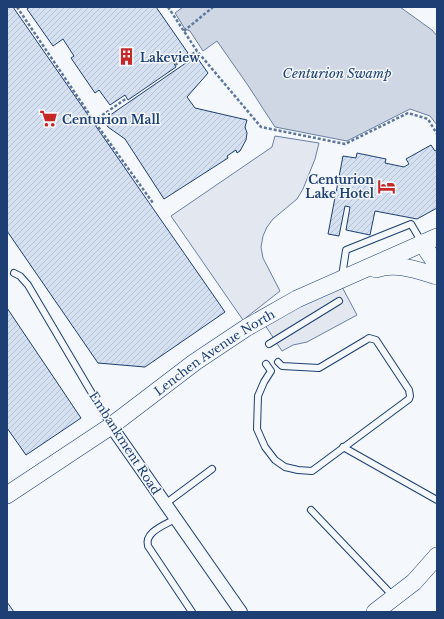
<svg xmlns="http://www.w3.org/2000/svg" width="444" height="619" viewBox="0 0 444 619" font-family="'Libre Baskerville',serif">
<defs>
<pattern id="building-hatch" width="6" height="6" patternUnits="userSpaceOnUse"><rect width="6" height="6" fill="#d5e0f0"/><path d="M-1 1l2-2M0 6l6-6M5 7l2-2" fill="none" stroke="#b6c1d1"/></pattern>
</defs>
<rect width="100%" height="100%" fill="#f4f7fb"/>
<!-- parking -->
<g fill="#e3e8f0" stroke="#687fa3">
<polygon points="275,136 319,143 315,159 303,189 297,199 273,219 267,227 263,236 261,247 263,258 280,291 243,320 171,216 272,147"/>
<polygon points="341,285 357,315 307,342 293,345 282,351 263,322"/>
</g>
<!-- water -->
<polygon fill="#cfd7e4" stroke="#687fa3" points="183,7 400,7 432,30 437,36 437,125 430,116 410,109 347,141 275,127 247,84 217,41 203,51 190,31 185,29 175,13"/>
<!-- building -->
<g fill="url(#building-hatch)" stroke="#1d3f73">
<polygon points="7,7 13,7 225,312 145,367 98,363 7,231"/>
<polygon points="30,7 156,7 188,53 173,62 176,67 128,100 125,95 110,105 99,90 95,93 71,58 74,56 63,39 53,46 27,9"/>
<polygon points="196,56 208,73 187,97 195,108 247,120 245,127 247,133 246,140 240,151 237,153 236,150 227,156 228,158 164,199 125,139 108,127 103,120"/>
<polygon points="431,145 435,151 437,150 437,208 417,219 375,211 370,235 346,230 350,207 345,206 339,236 328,234 343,156 356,158 357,153 386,159 385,163 404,167 409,164 406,159"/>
<polygon points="7,308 81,418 26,455 7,428"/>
<polygon points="7,602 14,612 7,612"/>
</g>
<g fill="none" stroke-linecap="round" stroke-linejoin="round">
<defs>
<g id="service">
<polyline points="14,273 20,276 28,285 110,424"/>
<polyline points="342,276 346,250 411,224 421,241"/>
<polyline points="269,344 339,301"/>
<polyline points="266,364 271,371 264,382 258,396 257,429 265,447 275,460 285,467 298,470 312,471 409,399 410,396 409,390 376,340 369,338 366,340 319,368 282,366 278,362"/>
<polyline points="343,447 437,500"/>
<polyline points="165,504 212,469"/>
<polyline points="311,510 393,596"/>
<path d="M175 519C165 525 144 532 148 546L192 612"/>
</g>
<polyline id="minor" points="111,426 241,612"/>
<g id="secondary">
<polyline points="422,243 437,265"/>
<path d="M376 269C396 262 417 270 437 276"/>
<path id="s1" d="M7 495 111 426 195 362 246 328 297 299 437 237"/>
<polyline points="375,612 414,582 437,556"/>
</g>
</defs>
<!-- service casing -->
<use href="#service" stroke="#1d3f73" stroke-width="8"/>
<!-- minor casing -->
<use href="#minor" stroke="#1d3f73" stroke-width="14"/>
<!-- secondary casing -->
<use href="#secondary" stroke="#1d3f73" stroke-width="18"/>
<!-- path -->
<g stroke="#5e769c" stroke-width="2.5" stroke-dasharray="3 2" stroke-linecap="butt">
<polyline points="17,7 94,121 153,203"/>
<polyline points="168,7 197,51 261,127 345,144 408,113 428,119 437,134"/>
<polyline points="184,31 213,7"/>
<polyline points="175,65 197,51"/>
<polyline points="94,121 127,98"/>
</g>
<!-- service -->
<use href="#service" stroke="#f4f7fb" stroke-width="6"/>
<!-- minor -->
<use href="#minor" stroke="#f4f7fb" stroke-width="12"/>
<!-- secondary -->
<use href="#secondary" stroke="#f4f7fb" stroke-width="17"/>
</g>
<!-- icons -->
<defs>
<symbol id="building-bare" viewBox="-9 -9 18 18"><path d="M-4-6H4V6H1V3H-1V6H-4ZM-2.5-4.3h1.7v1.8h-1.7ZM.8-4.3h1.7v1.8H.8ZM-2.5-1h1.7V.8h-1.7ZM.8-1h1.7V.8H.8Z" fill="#c62828" stroke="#f4f7fb" stroke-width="2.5" paint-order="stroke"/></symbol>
<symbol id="supermarket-bare" viewBox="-9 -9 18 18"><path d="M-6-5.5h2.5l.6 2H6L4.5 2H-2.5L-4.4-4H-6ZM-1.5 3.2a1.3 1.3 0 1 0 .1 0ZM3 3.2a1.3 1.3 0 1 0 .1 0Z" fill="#c62828" stroke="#f4f7fb" stroke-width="2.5" paint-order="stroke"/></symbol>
<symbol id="hotel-bare" viewBox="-9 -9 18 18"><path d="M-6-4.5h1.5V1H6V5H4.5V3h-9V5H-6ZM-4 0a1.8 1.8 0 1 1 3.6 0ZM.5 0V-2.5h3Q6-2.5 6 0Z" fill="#c62828" stroke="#f4f7fb" stroke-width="2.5" paint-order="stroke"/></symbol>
</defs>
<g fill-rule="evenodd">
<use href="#building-bare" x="114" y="44" width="25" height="25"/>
<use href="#supermarket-bare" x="36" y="106" width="25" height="25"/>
<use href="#hotel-bare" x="374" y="174" width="25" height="25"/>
</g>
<g text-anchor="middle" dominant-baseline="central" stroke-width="3" stroke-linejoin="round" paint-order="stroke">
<!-- poi labels -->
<g font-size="12" font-weight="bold" fill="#1d3f73" stroke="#f4f7fb" text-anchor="start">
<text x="140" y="57">Lakeview</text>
<text x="62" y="119">Centurion Mall</text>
<text x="374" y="179" text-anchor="end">Centurion<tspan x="374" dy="14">Lake Hotel</tspan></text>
</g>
<!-- street labels -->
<g font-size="12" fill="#1d3f73" stroke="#f4f7fb">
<text stroke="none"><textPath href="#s1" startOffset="252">Lenchen Avenue North</textPath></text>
<text transform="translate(125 443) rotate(57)">Embankment Road</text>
</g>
<!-- water labels -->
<g font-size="13" font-style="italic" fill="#1d3f73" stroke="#f4f7fb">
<text x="337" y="73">Centurion Swamp</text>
</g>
</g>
<!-- border -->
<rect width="444" height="619" fill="none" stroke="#1d3f73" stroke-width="16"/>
</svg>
